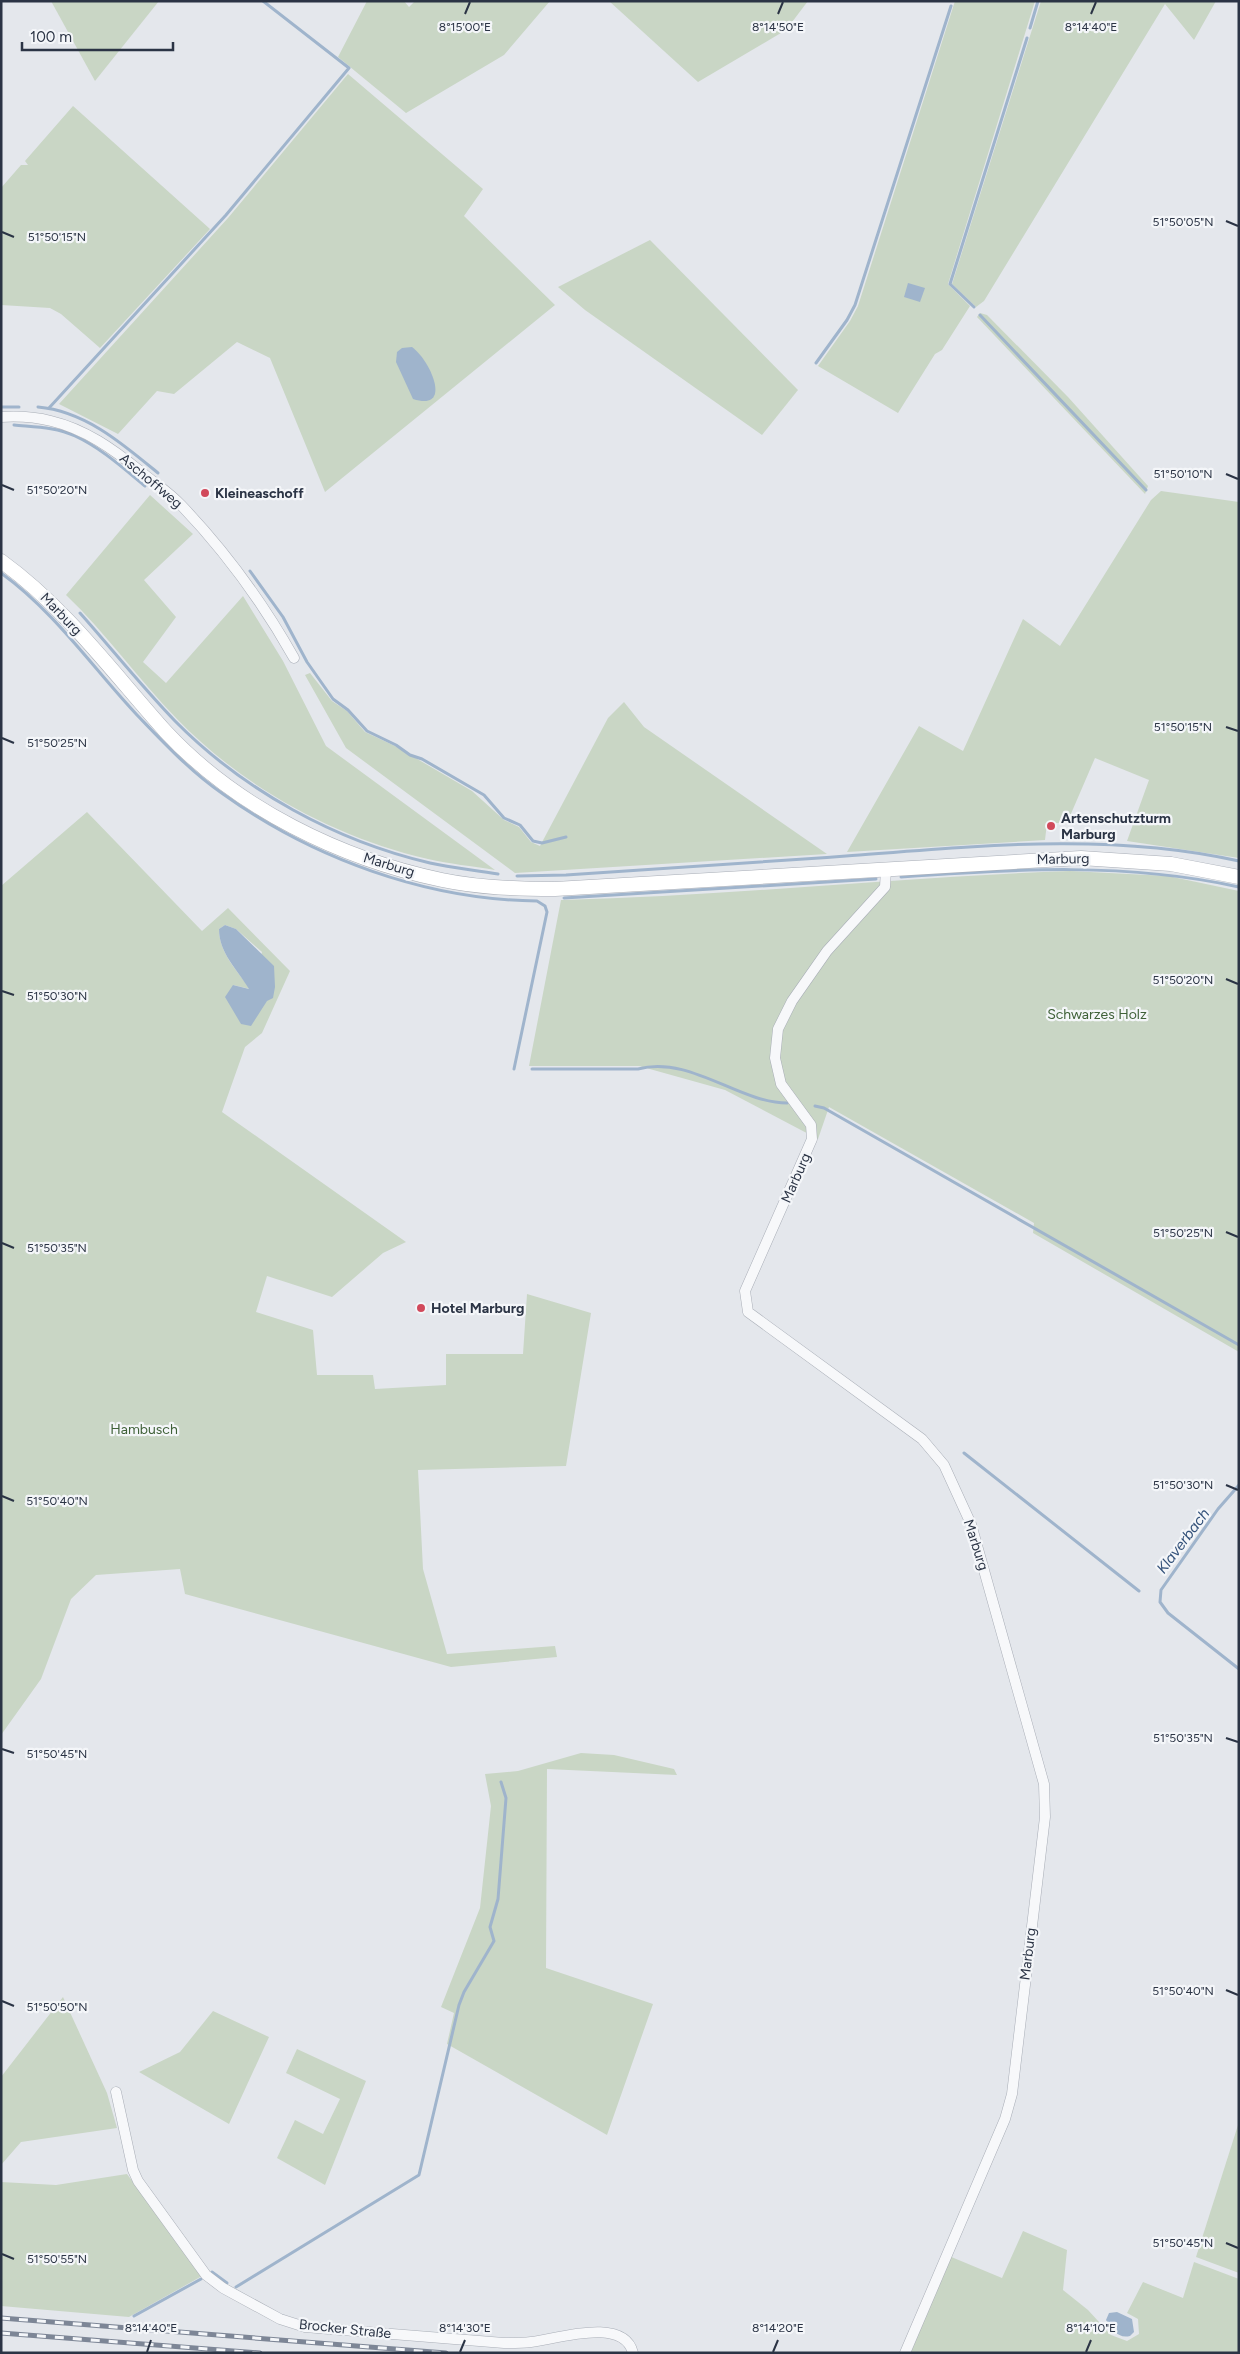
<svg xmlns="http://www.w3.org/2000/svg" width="1240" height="2354" viewBox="0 0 1240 2354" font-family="Figtree,sans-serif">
<rect width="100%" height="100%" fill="#e4e7ec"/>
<!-- green -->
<g fill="#c9d6c5" fill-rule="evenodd">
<polygon points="51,1 159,1 95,81"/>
<polygon points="367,1 404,1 409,7 415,1 550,1 504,55 406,113 338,57"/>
<polygon points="609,1 808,1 786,30 698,82"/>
<polygon points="955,1 1035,1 948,284 970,306 942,350 935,354 898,413 818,366 850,321 858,306"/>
<polygon points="1041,1 1216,1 1194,40 1165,4 984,301 976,307 952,284"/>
<polygon points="348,74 483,189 464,216 555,305 325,492 270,358 237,342 174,394 157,391 118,434 59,404 228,218"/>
<polygon points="73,106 210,229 100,348 61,314 50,308 1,305 1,188 21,165 28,165 25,161"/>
<polygon points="650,240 798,390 762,435 585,310 558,287"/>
<polygon points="980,313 987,315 1068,397 1148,486 1145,494 977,317"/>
<polygon points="1161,491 1239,502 1239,858 1127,841 1149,780 1095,758 1067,823 1047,823 1045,840 847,852 919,726 963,751 1023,619 1060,646 1151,500"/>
<path d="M150 495 193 534 144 580 176 617 143 662 166 683 243 596 283 661 326 746 495 870C472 866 449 864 428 859 334 837 244 788 177 719 138 679 106 633 66 595Z"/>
<polygon points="310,673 332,701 347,711 365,732 395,746 472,791 504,820 519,827 531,842 540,846 608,718 624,702 644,727 827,854 515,873 346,748 305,675"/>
<path d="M87 812 202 931 228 908 290 971 262 1033 245 1047 222 1112 406 1242 383 1253 332 1297 267 1276 256 1312 313 1330 317 1375H373L375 1389 446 1385V1354H523L527 1294 591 1313 566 1466 418 1470 423 1569 447 1654 555 1646 557 1657 451 1667 185 1594 180 1569 96 1575 71 1599 41 1679 1 1735V886ZM225 925 236 929 262 952 241 1024 233 985 250 989C237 970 219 953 219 929Z"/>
<path d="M1070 871 1168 876 1239 891V1352L1033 1233 1034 1223 829 1107 818 1139 725 1090 639 1066H529L561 900C731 896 900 877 1070 871Z"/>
<polygon points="581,1753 614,1755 674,1769 677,1775 547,1769 546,1968 653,2004 607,2135 447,2044 454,2013 441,2007 480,1908 491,1806 485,1774 518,1771"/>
<polygon points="63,1997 107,2093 117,2128 21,2142 1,2165 1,2077"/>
<polygon points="213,2011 269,2037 229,2124 139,2072 180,2052"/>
<polygon points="297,2049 366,2081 325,2185 277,2158 295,2120 323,2134 340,2099 286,2073"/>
<polygon points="1239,2122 1239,2273 1196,2257"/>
<polygon points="127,2174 202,2276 129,2317 1,2306 1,2182 56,2185"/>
<polygon points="1023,2231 1067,2250 1063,2290 1088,2310 1111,2335 1127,2341 1139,2334 1138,2319 1127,2313 1143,2282 1183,2298 1194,2262 1239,2279 1239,2353 909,2353 949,2256 1002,2278"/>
</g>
<!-- water -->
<g fill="#9fb4cc">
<polygon points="908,283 925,288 920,302 904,297"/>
<path d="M412 347C431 361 453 412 413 399L396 362 397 352 402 348Z"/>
<path d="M225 925 236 929 274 966 275 987 273 998 267 1001 251 1026 241 1024 225 997 233 985 249 989C237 969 219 953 219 929Z"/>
<path d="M1117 2312 1132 2319 1134 2332 1130 2336C1118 2339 1112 2329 1106 2320L1109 2313Z"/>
</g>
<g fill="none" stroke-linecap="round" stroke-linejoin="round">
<!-- stream -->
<g stroke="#9fb4cc" stroke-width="3">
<polyline points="1030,28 1038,1"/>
<polyline points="974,307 950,284 1027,38"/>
<polyline points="980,315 1146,490"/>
<polyline points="816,363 847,320 855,305 951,6"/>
<polyline points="1,407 19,407"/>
<path d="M38 407C85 411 123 444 158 473"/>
<polyline points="49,408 226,215 349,68 263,1"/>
<path d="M14 425C34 427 56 427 75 436 101 448 123 468 145 486"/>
<polyline points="250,571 283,617 307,662 333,699 348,710 367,731 396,745 410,755 422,759 484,795 504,818 520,825 533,841 542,843 566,837"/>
<path d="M1 573C55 612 92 667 137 715 164 743 191 772 223 794 312 858 426 900 537 901L545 906 547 912 514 1069"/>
<path d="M80 613C112 649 142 687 175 721 244 791 336 841 430 863 452 868 475 870 498 874"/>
<path d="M517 876 566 875C660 869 753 863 846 856 977 846 1110 832 1239 861"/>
<path d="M901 877C1015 869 1126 862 1239 887"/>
<polyline points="564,898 876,879"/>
<path d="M532 1069H638C690 1055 739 1103 787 1103"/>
<polyline points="815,1106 824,1108 1239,1345"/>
<polyline points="964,1453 1139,1591"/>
<polyline points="1239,1485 1218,1509 1161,1590 1160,1602 1168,1613 1239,1669"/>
<polyline points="212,2272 227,2283"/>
<polyline points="236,2287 419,2175 459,2005 464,1992 494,1941 490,1927 498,1899 506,1798 501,1782"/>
<polyline points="134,2316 201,2279"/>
</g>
<defs>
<g id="street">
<path d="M1 417C17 416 35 417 51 421 85 429 113 449 140 471 153 482 169 492 181 505 225 551 263 603 294 658"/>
<polyline points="886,869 885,887 827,951 792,1001 778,1029 775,1058 781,1084 811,1125 812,1139 745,1291 748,1312 922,1439 944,1465 971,1524 1044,1784 1045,1817 1012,2094 1005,2119 905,2353"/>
<path d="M116 2092 133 2170 138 2181 206 2275 223 2288 280 2319 305 2327 504 2343C513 2343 522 2343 531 2342 557 2339 624 2316 633 2353"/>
</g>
<path id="secondary" d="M1 561C66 608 113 673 166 732 237 808 341 859 442 880 480 888 518 889 555 889L1081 858 1171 864 1239 877"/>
</defs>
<!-- street casing -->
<use href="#street" stroke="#a9aeb7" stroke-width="11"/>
<!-- secondary casing -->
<use href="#secondary" stroke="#a9aeb7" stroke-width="15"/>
<!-- street -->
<use href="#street" stroke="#f7f8fa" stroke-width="10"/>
<!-- secondary -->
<use href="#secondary" stroke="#fff" stroke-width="14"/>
<defs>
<g id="rail">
<polyline points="1,2318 446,2353"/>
<polyline points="1,2333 260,2353"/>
</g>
</defs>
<!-- rail casing -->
<use href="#rail" stroke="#7d8696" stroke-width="5"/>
<!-- rail -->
<use href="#rail" stroke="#f4f6f9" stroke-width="3" stroke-dasharray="9" stroke-linecap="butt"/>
</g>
<!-- ticks -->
<path fill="none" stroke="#2b3445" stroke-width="2" d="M465 14 470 2M778 14 783 2M1091 14 1096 2M1226 221 1238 226M2 232 14 237M1226 474 1238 479M2 485 14 490M1226 727 1238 731M2 738 14 743M1226 979 1238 984M2 991 14 995M1226 1232 1238 1237M2 1243 14 1248M1226 1485 1238 1490M2 1496 14 1501M1226 1738 1238 1742M2 1749 14 1753M1226 1990 1238 1995M2 2001 14 2006M1226 2243 1238 2248M2 2254 14 2259M147 2352 151 2340M460 2352 465 2340M773 2352 778 2340M1086 2352 1091 2340"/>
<!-- markers -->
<g fill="#d1495b" stroke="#f4f6f9" stroke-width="2">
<circle cx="205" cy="493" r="5"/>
<circle cx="1051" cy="826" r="5"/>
<circle cx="421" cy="1308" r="5"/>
</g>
<g text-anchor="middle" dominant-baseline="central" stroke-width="4.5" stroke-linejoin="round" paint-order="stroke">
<!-- street labels -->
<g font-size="14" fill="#2b3445" stroke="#f4f6f9">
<text transform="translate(151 481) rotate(40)">Aschoffweg</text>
<text transform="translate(61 614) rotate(46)">Marburg</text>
<text transform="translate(1063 859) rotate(-1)">Marburg</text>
<text transform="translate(389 865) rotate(17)">Marburg</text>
<text transform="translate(796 1178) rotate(-66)">Marburg</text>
<text transform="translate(976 1545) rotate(72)">Marburg</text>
<text transform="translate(1028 1954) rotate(-83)">Marburg</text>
<text transform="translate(345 2329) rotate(6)">Brocker Straße</text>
</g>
<!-- poi labels -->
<g font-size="14" font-weight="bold" fill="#2b3445" stroke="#f4f6f9" text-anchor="start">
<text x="215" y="493">Kleineaschoff</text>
<text x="1061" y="818">Artenschutzturm<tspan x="1061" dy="16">Marburg</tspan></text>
<text x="431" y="1308">Hotel Marburg</text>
</g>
<!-- park labels -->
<g font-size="14" fill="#3f6138" stroke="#f4f6f9">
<text x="1097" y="1014">Schwarzes Holz</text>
<text x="144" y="1429">Hambusch</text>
</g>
<!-- water labels -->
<g font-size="15" font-style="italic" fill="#34527a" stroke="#f4f6f9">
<text transform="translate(1183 1541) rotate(-53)">Klaverbach</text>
</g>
</g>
<g font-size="12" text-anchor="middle" fill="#2b3445" stroke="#f4f6f9" stroke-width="4.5" stroke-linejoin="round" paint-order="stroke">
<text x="465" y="31">8°15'00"E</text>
<text x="778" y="31">8°14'50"E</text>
<text x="1091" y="31">8°14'40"E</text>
<text x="1183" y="226">51°50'05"N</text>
<text x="57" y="241">51°50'15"N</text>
<text x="1183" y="478">51°50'10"N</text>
<text x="57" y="494">51°50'20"N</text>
<text x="1183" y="731">51°50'15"N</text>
<text x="57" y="747">51°50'25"N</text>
<text x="1183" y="984">51°50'20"N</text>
<text x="57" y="1000">51°50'30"N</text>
<text x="1183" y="1237">51°50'25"N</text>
<text x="57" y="1252">51°50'35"N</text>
<text x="1183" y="1489">51°50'30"N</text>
<text x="57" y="1505">51°50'40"N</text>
<text x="1183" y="1742">51°50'35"N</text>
<text x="57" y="1758">51°50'45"N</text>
<text x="1183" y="1995">51°50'40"N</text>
<text x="57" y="2011">51°50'50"N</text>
<text x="1183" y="2247">51°50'45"N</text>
<text x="57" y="2263">51°50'55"N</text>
<text x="151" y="2332">8°14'40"E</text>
<text x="465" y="2332">8°14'30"E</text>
<text x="778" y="2332">8°14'20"E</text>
<text x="1091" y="2332">8°14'10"E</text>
</g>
<!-- border -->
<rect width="1240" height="2354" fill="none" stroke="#2b3445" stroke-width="5"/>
<!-- scale -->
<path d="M22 42v8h151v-8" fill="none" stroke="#2b3445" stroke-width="2.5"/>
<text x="30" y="42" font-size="15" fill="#2b3445" stroke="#f4f6f9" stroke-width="4" paint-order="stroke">100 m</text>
</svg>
